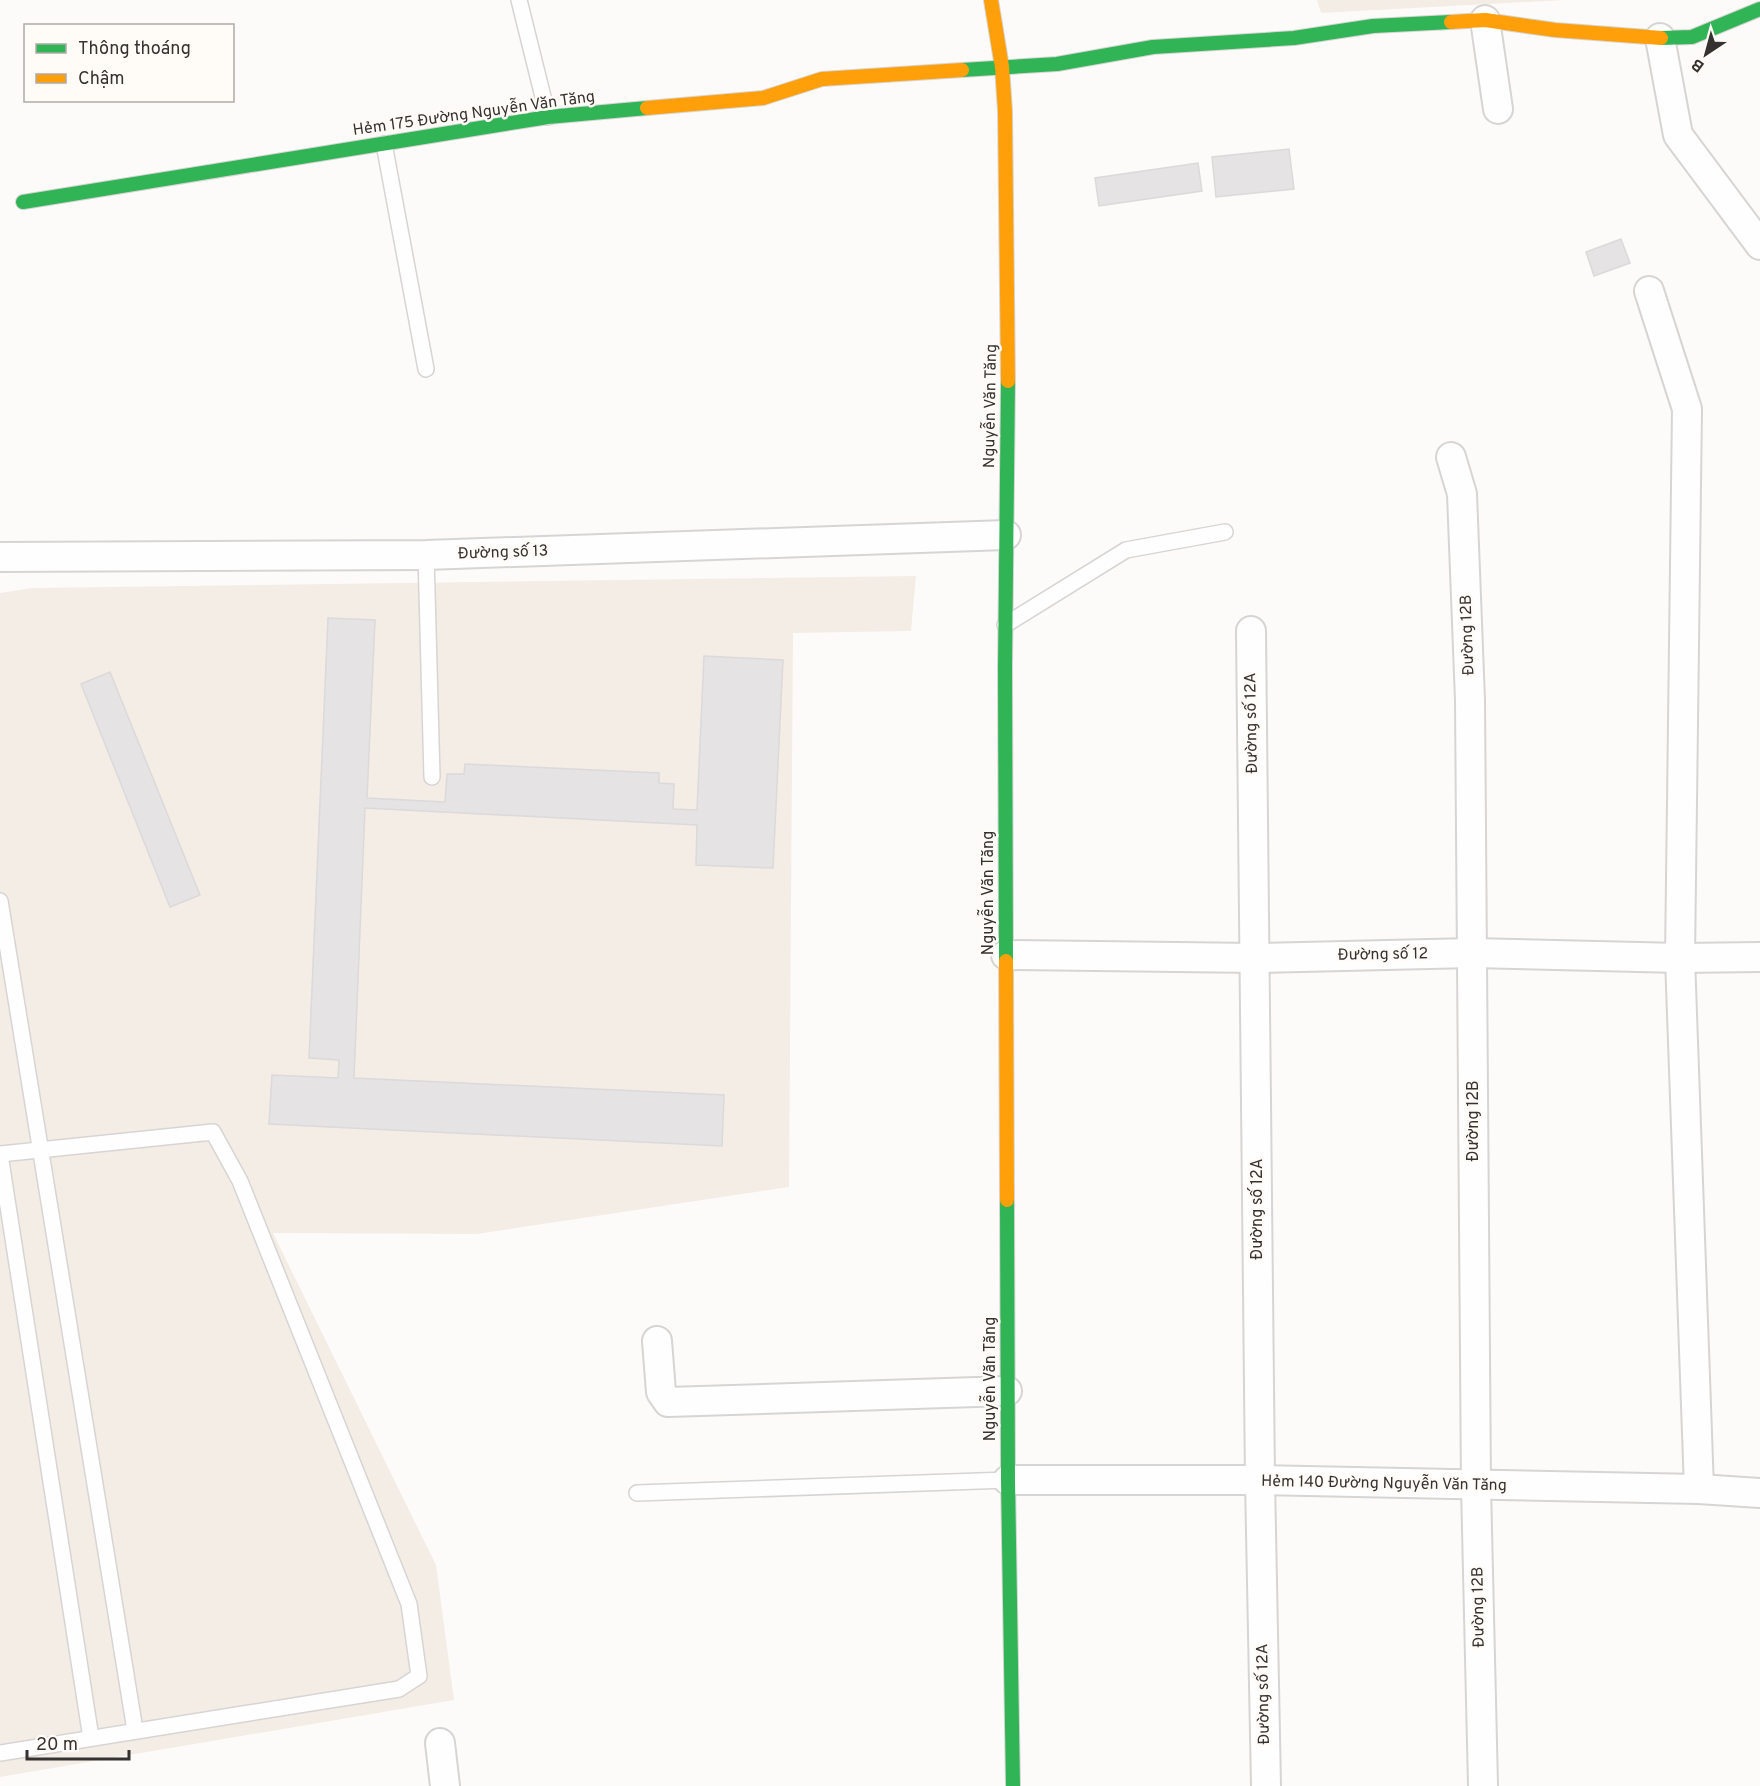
<svg xmlns="http://www.w3.org/2000/svg" width="1760" height="1786" viewBox="0 0 1760 1786" font-family="Overpass,sans-serif">
<rect width="100%" height="100%" fill="#fdfbf9"/>
<!-- built -->
<g fill="#f4ede5">
<polygon points="1317,0 1565,0 1321,13"/>
<polygon points="916,576 911,631 793,633 789,1187 477,1234 273,1233 436,1565 454,1700 0,1777 0,593 32,588"/>
</g>
<!-- building -->
<g fill="#e5e3e3" stroke="#dbd9da" stroke-width="1.5">
<polygon points="1289,149 1294,189 1216,197 1212,157"/>
<polygon points="1198,163 1202,191 1099,206 1095,178"/>
<polygon points="1621,239 1630,263 1594,276 1586,252"/>
<polygon points="328,618 375,620 367,798 445,802 447,774 464,774 465,764 659,773 659,783 674,784 673,809 697,810 704,656 783,660 773,868 696,865 697,825 365,808 354,1078 724,1095 722,1146 269,1124 272,1075 338,1078 339,1060 309,1058"/>
<polygon points="110,672 200,895 170,907 81,684"/>
</g>
<g fill="none" stroke-linecap="round" stroke-linejoin="round">
<defs>
<g id="lane">
<polyline points="519,0 548,117"/>
<polyline points="384,144 426,369"/>
<polyline points="426,555 432,777"/>
<polyline points="1005,625 1126,550 1225,532"/>
<polyline points="0,901 135,1730"/>
<polyline points="0,1154 213,1132 240,1181 409,1604 419,1676 399,1689 0,1753"/>
<polyline points="0,1155 91,1738"/>
<polyline points="637,1493 1008,1480"/>
</g>
<g id="street">
<polyline points="1485,20 1498,109"/>
<polyline points="1660,38 1678,135 1760,245"/>
<polyline points="1649,291 1687,409 1680,958 1699,1489"/>
<polyline points="1451,457 1462,494 1470,700 1476,1486 1483,1786"/>
<polyline points="0,557 426,555 1006,535"/>
<polyline points="1251,631 1260,1480 1266,1786"/>
<polyline points="1006,955 1256,958 1472,953 1680,958 1760,957"/>
<polyline points="657,1341 661,1392 668,1402 1007,1391"/>
<polyline points="1008,1480 1260,1480 1699,1489 1760,1493"/>
<polyline points="440,1743 445,1786"/>
</g>
<g id="fast">
<polyline points="1661,38 1692,37 1760,9"/>
<polyline points="962,70 1057,64 1153,47 1294,38 1373,26 1451,22"/>
<polyline points="23,202 548,117 647,108"/>
<polyline points="1006,961 1005,668 1008,381"/>
<polyline points="1007,1200 1008,1480 1013,1786"/>
</g>
<g id="slow">
<polyline points="991,0 1002,67 1005,111 1008,381"/>
<polyline points="1451,22 1485,20 1555,30 1661,38"/>
<polyline points="647,108 763,98 822,79 962,70"/>
<polyline points="1006,961 1007,1200"/>
</g>
</defs>
<!-- lane casing -->
<use href="#lane" stroke="#d7d5d3" stroke-width="18"/>
<!-- street casing -->
<use href="#street" stroke="#d7d5d3" stroke-width="32"/>
<!-- fast casing -->
<use href="#fast" stroke="#d7d5d3" stroke-width="16"/>
<!-- slow casing -->
<use href="#slow" stroke="#d7d5d3" stroke-width="16"/>
<!-- lane -->
<use href="#lane" stroke="#fffefe" stroke-width="15"/>
<!-- street -->
<use href="#street" stroke="#fffefe" stroke-width="28"/>
<!-- fast -->
<use href="#fast" stroke="#30b455" stroke-width="14"/>
<!-- slow -->
<use href="#slow" stroke="#ff9f0a" stroke-width="14"/>
</g>
<g text-anchor="middle" dominant-baseline="central" stroke-width="5" stroke-linejoin="round" paint-order="stroke">
<!-- street labels -->
<g font-size="16" fill="#353230" stroke="#fffbf7">
<text transform="translate(474 114) rotate(-8)">Hẻm 175 Đường Nguyễn Văn Tăng</text>
<text transform="translate(991 406) rotate(-89)">Nguyễn Văn Tăng</text>
<text transform="translate(503 553) rotate(-2)">Đường số 13</text>
<text transform="translate(1468 635) rotate(-92)">Đường 12B</text>
<text transform="translate(1252 723) rotate(-91)">Đường số 12A</text>
<text transform="translate(989 893) rotate(-90)">Nguyễn Văn Tăng</text>
<text transform="translate(1383 955) rotate(-1)">Đường số 12</text>
<text transform="translate(1474 1121) rotate(-90)">Đường 12B</text>
<text transform="translate(1258 1209) rotate(-90)">Đường số 12A</text>
<text transform="translate(991 1379) rotate(-90)">Nguyễn Văn Tăng</text>
<text transform="translate(1384 1484) rotate(1)">Hẻm 140 Đường Nguyễn Văn Tăng</text>
<text transform="translate(1479 1607) rotate(-91)">Đường 12B</text>
<text transform="translate(1264 1694) rotate(-91)">Đường số 12A</text>
</g>
</g>
<!-- legend -->
<rect x="24" y="24" width="210" height="78" fill="#fffbf7" stroke="#aeaba7" stroke-width="1.5"/>
<rect x="36" y="44" width="30" height="9" fill="#30b455" stroke="#aeaba7" stroke-width="1.5"/>
<text x="78" y="54" font-size="18" fill="#353230">Thông thoáng</text>
<rect x="36" y="74" width="30" height="9" fill="#ff9f0a" stroke="#aeaba7" stroke-width="1.5"/>
<text x="78" y="84" font-size="18" fill="#353230">Chậm</text>
<!-- north arrow -->
<g transform="translate(1706 54) rotate(216)" stroke="#fffbf7" stroke-width="4.5" paint-order="stroke">
<path d="M0-4.5L10 22L0 15L-10 22Z" fill="#353230"/>
<text y="-9" font-size="16" font-weight="bold" text-anchor="middle" fill="#353230">B</text>
</g>
<!-- scale -->
<path d="M27 1750v9h102v-9" fill="none" stroke="#353230" stroke-width="3"/>
<text x="36" y="1750" font-size="18" fill="#353230" stroke="#fffbf7" stroke-width="4.5" paint-order="stroke">20 m</text>
</svg>
